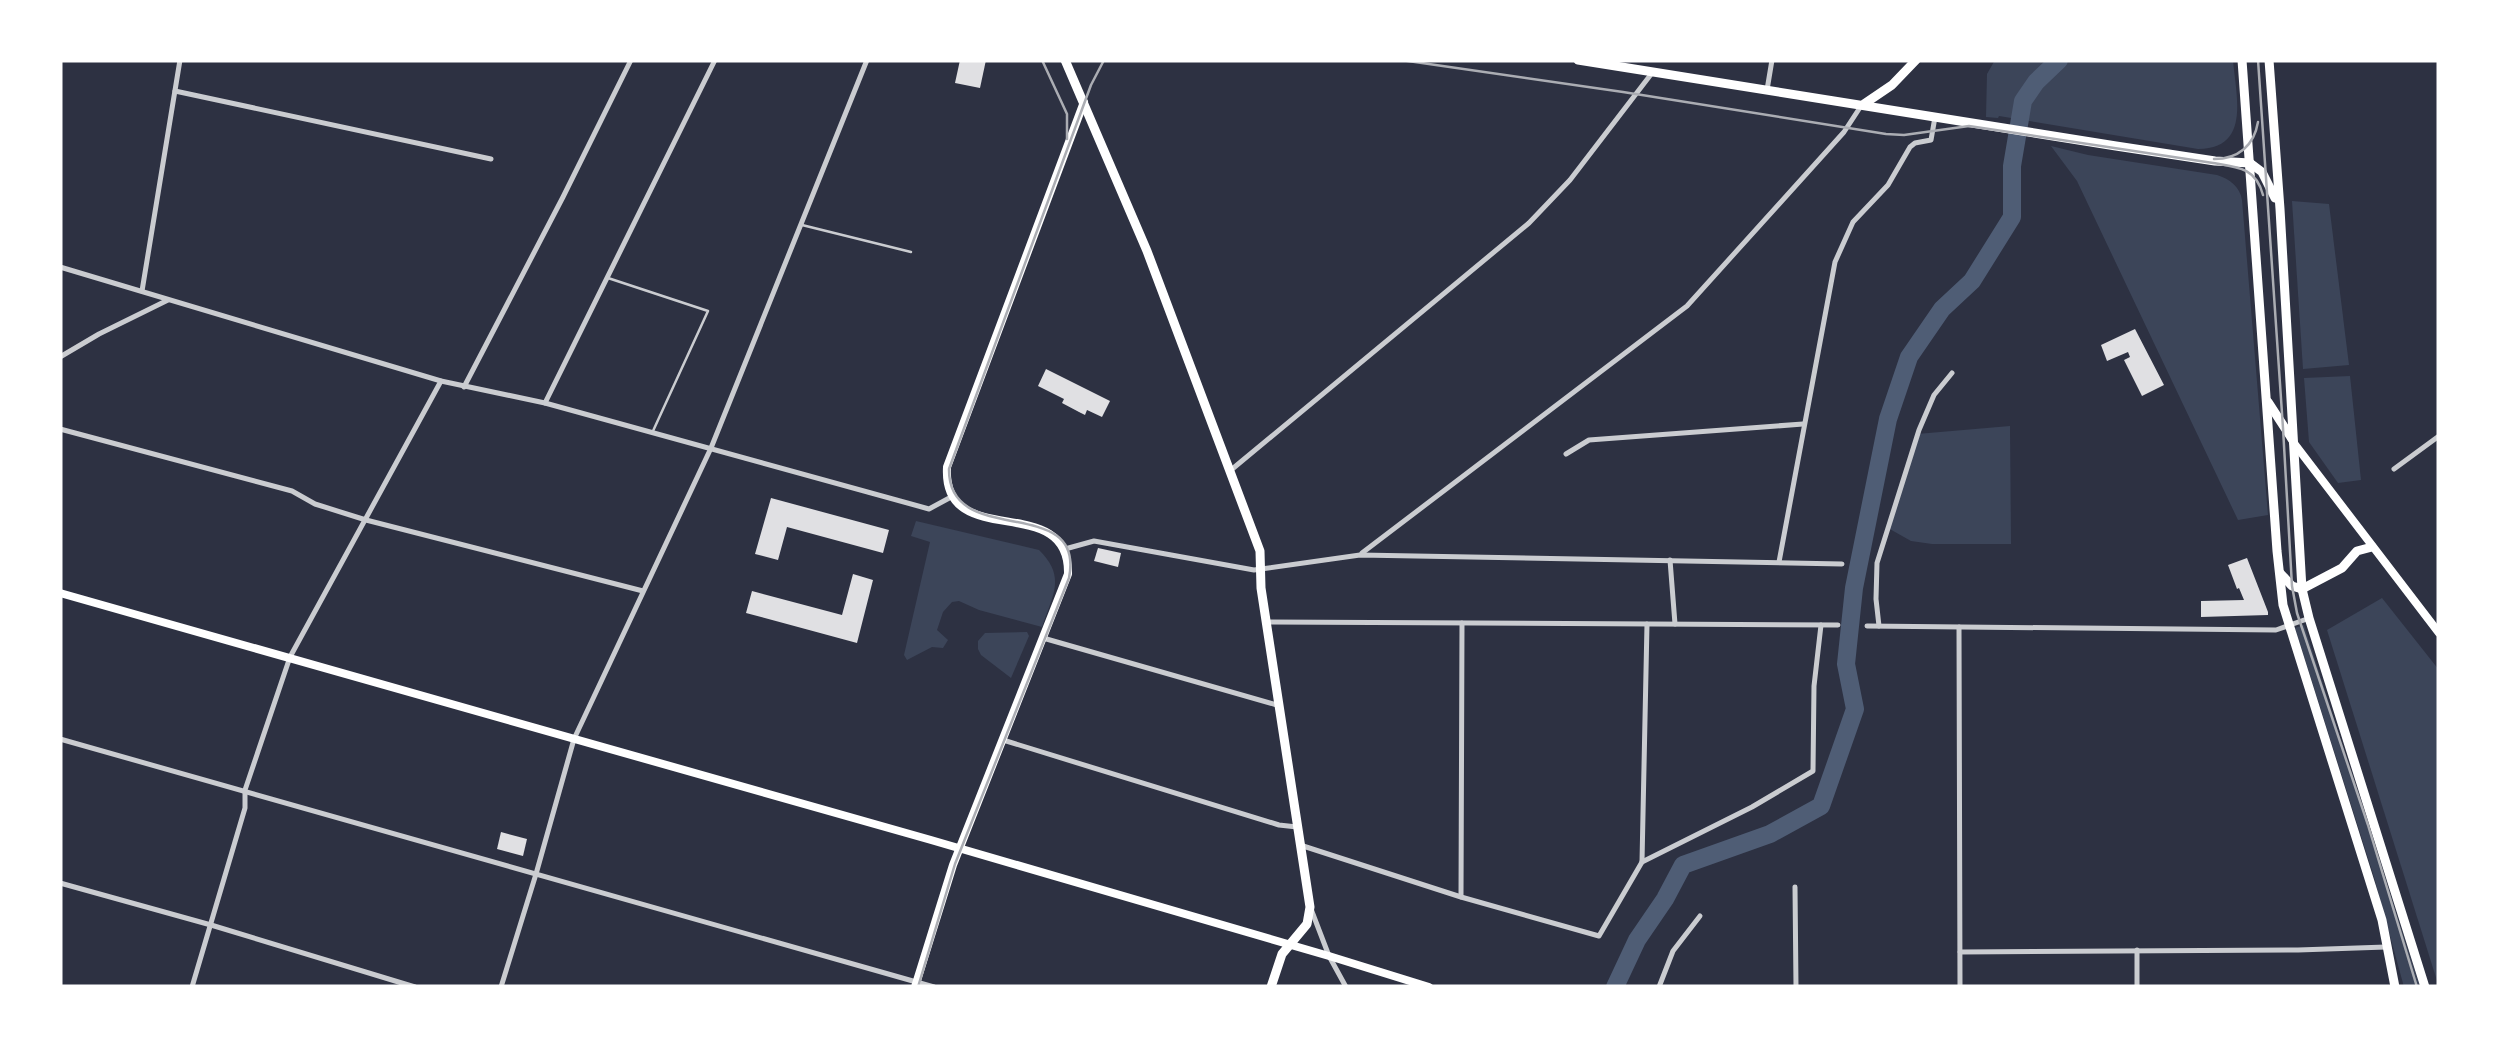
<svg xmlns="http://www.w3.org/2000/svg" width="2499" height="1047" viewBox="0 0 2499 1047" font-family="'Noto Sans',sans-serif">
<rect width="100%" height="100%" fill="#2d3142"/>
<!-- green -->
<g fill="#3c4559">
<path d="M1995 60H2233C2236 96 2251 149 2198 149L1999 116 1998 118 1986 117 1987 74Z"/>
<path d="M2051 146 2088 155 2217 175C2230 179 2240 187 2242 200L2268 515 2238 520 2077 181Z"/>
<polygon points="2292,201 2329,204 2349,365 2303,369"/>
<polygon points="2350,376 2361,480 2338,483 2309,442 2304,378"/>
<polygon points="2010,426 2011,544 1932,544 1911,541 1888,528 1917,434"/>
<path d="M916 521 1039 550C1067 577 1052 596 1042 627L979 610 959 601 952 602 943 612 937 630 948 640 943 648 932 647 907 660 904 655 930 542 911 536Z"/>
<polygon points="2382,598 2439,670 2439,987 2327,630"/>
<polygon points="2304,625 2420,987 2404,987 2374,877 2295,628"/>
<polygon points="1027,632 1029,636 1011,678 981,655 978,649 978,641 985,633"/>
</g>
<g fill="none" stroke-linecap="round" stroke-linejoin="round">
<!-- river -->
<polyline stroke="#4f5d75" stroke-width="18" points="1615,987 1637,940 1665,899 1683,865 1770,834 1821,806 1855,709 1846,664 1854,588 1888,419 1909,357 1942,309 1972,281 2012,217 2012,166 2023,101 2036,82 2059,60"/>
</g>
<!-- building -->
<g fill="#e0e0e3">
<polygon points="960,60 986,60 980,88 955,83"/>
<polygon points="2135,329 2164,385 2142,396 2124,360 2130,357 2128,352 2107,361 2101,345"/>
<polygon points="1046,369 1110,401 1102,417 1087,410 1085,415 1079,412 1062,403 1064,399 1038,386"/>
<polygon points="771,498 889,530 883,553 787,527 778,560 755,554"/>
<polygon points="1098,548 1121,553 1118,567 1094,561"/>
<polygon points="2247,558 2268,612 2268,615 2201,617 2201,601 2244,600 2239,588 2237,589 2228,565"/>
<polygon points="853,574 873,580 857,643 746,613 752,591 842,615"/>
<polygon points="501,832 527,839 523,856 497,849"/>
</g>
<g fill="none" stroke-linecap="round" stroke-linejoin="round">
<!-- service -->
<g stroke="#caccd0" stroke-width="2.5">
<polyline points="802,225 911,252"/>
<polyline points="608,278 708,311 653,431"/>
</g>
<!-- minor -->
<g stroke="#caccd0" stroke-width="5">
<polyline points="1767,90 1772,60"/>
<polyline points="175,91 491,159"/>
<polyline points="60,267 441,381 545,403 929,509 953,496"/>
<polyline points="142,291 180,60"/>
<polyline points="60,357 99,334 168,300"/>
<polyline points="464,387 563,197 631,60"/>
<polyline points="545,403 715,60"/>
<polyline points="60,429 292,491 315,504 366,520 643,591"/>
<polyline points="1566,454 1589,440 1803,424"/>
<polyline points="2394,469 2439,436"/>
<polyline points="1231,470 1529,223 1570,180 1652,73"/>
<polyline points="1065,549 1094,541 1254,570 1360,555 1842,564"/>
<polyline points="1362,553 1687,306 1844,132 1861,106"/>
<polyline points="1670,560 1675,624"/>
<polyline points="1779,562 1835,262 1853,222 1888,185 1910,147 1915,143 1931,140 1935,117"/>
<polyline points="1267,622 1838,625"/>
<polyline points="1867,626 2276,630 2307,619"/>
<polyline points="1879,626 1876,599 1877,563 1919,430 1934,395 1952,373"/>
<polyline points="1959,627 1960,987"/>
<polyline points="1043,638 1277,705"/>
<polyline points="60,739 934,987"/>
<polyline points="1003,740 1279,825 1297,827"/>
<polyline points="1300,845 1461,897 1599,936 1642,862 1647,624"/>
<polyline points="1642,862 1752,807 1813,771 1814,686 1821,625"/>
<polyline points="60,883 211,925 415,987"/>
<polyline points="1795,887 1796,987"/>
<polyline points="1461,897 1462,623"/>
<polyline points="1311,909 1329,956 1346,987"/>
<polyline points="2137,950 2137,987"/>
<polyline points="1960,952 2298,950 2386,947"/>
<polyline points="192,987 245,808 245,790 290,657 441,381"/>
<polyline points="501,987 536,874 574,739 711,448 867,60"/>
<polyline points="1659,987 1673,951 1700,916"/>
</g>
<!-- secondary -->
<g stroke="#fff" stroke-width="8">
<polyline points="2293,442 2439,633"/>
<polyline points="60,593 931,840 1329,956 1429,987"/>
<path d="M915 987 953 865 1068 574C1070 489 942 554 947 467L1084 102"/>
</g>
<!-- primary -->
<g stroke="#fff" stroke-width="9">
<polyline points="1065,60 1147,251 1260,551 1261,588 1310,907 1307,924 1282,954 1271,987"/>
<polyline points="1578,60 2116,146 2215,161 2250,163"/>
<polyline points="2242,60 2277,551 2283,605 2382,920 2395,987"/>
<polyline points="2269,60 2280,209 2302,589 2309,618 2425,987"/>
<polyline points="1864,104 1892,85 1916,60"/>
<polyline points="2250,163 2262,172 2275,198"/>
<polyline points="2268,402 2292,439"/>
<polyline points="2280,573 2292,586 2302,589 2342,568 2357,551 2372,547"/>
</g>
<!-- tram -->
<g stroke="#abadb3" stroke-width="2.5">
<polyline points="1042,60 1067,114 1067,139"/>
<path d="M1401 60 1623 92 1886 134 1904 135 1969 126 2213 163C2238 167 2256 168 2263 195"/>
<polyline points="2258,60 2283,428 2292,586 2297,613 2368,825 2417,987"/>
<path d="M2214 159C2238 159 2254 146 2258 122"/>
<path d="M918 987 955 864 1069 578C1086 492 948 550 949 469L1091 85 1104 60"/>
</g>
</g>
<!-- border -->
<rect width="2499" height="1047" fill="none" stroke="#ffffff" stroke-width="125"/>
</svg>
